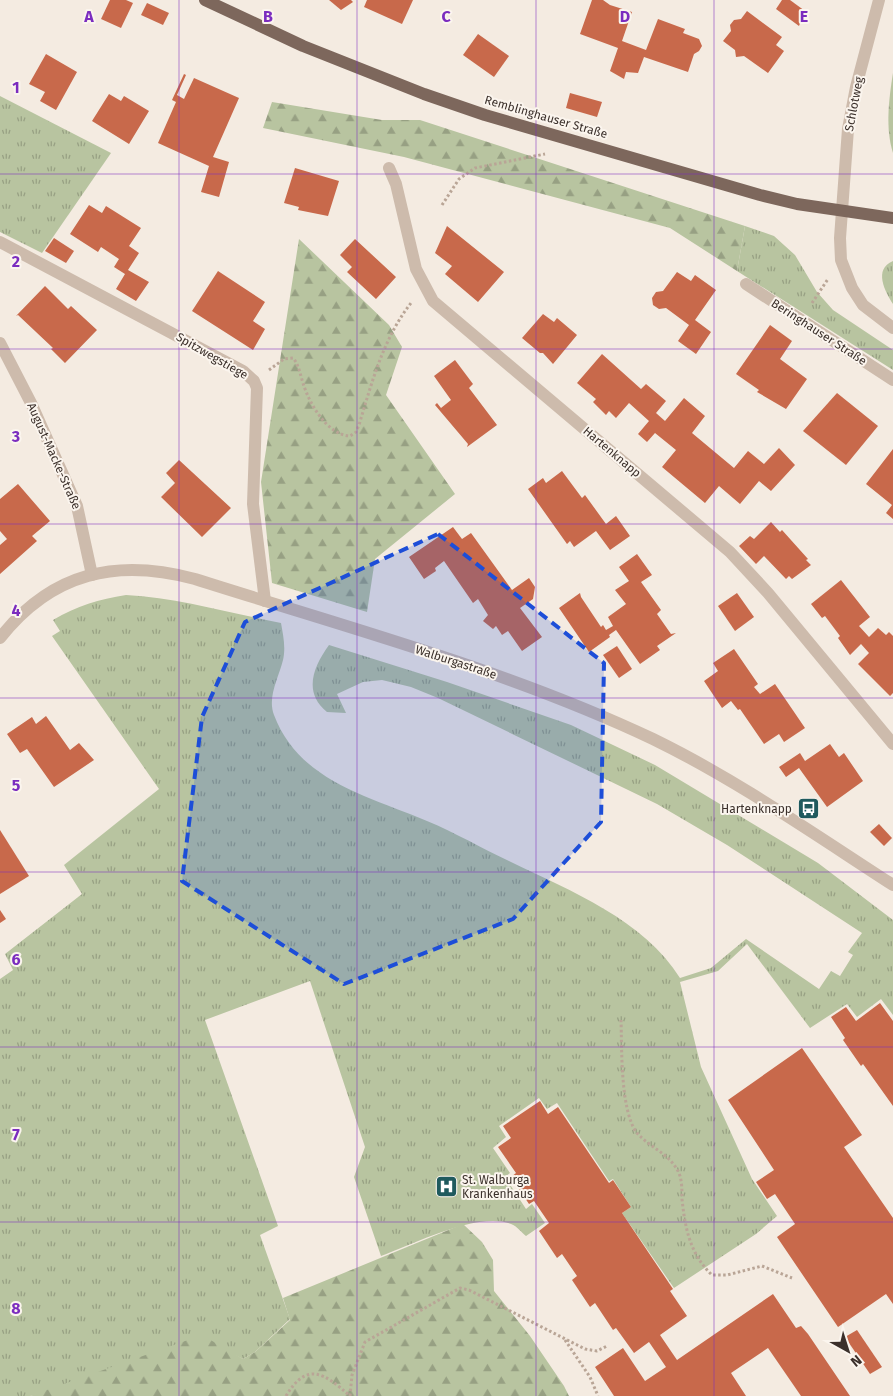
<svg xmlns="http://www.w3.org/2000/svg" width="893" height="1396" viewBox="0 0 893 1396" font-family="'Fira Sans',sans-serif">
<defs>
<pattern id="grass-tufts" width="24" height="20" patternUnits="userSpaceOnUse" patternTransform="scale(1.25)"><rect width="24" height="20" fill="#b8c4a0"/><path d="M3 7l-1-3M5 7V3M7 7l1-3M15 17l-1-3M17 17v-4M19 17l1-3" fill="none" stroke="#97a083"/></pattern>
<pattern id="forest-firs" width="22" height="20" patternUnits="userSpaceOnUse" patternTransform="scale(1.25)"><rect width="22" height="20" fill="#b8c4a0"/><path d="M5 1l3.5 6h-7zM16 11l3.5 6h-7z" fill="#97a083"/></pattern>
</defs>
<rect width="100%" height="100%" fill="#f4ebe1"/>
<!-- grass -->
<g fill="url(#grass-tufts)">
<polygon points="0,96 111,153 42,253 0,232"/>
<polygon points="745,226 774,236 795,255 817,292 833,310 893,350 893,370 737,271"/>
<path d="M893 261V304C885 292 873 269 893 261Z"/>
<path d="M126 595C179 598 229 613 281 623 283 635 286 647 283 660 279 677 267 697 274 715 299 781 368 796 427 821 456 833 483 849 511 862 571 891 644 920 680 978L711 968 746 939 819 989 831 971 840 976 853 955 848 952 862 933 727 845 657 804 438 698 411 687 382 680 363 682 337 694 346 713 327 712C303 693 313 667 329 645L447 682 571 725 655 765 818 863 893 920V1015L881 999 857 1017 847 1004 810 1028 747 944 718 971 680 982 701 1067 752 1179 777 1216 756 1234 674 1288 622 1213 631 1207 613 1179 609 1181 557 1103 547 1109 539 1098 499 1126 506 1137 493 1148 510 1173 505 1177 526 1209 532 1204 545 1223 526 1236C522 1233 517 1226 511 1224 478 1211 414 1244 381 1256L354 1177 365 1147 310 981 205 1020 278 1226 260 1235 290 1319 255 1352 243 1359 228 1352 30 1396H0V979L13 970 5 954 82 894 64 865 159 789 52 636 60 631 53 620C77 606 99 599 126 595Z"/>
</g>
<!-- forest -->
<g fill="url(#forest-firs)">
<path d="M893 73V153C885 128 889 98 893 73Z"/>
<polygon points="272,102 382,120 420,120 745,226 737,271 670,228 404,157 263,128"/>
<polygon points="299,239 389,325 402,347 386,395 455,494 375,559 367,612 272,583 261,482"/>
<polygon points="463,1224 482,1242 493,1260 494,1291 530,1336 564,1386 569,1396 30,1396 202,1335 243,1359 255,1352 290,1320 283,1298"/>
</g>
<!-- building -->
<g fill="#c8694b">
<polygon points="110,0 126,0 133,3 121,28 101,19"/>
<polygon points="329,0 351,0 353,2 341,10"/>
<polygon points="367,0 413,0 402,24 364,7"/>
<polygon points="592,0 603,0 610,5 632,12 622,41 646,50 658,19 685,29 683,33 699,39 702,46 699,51 694,54 688,72 644,57 638,73 626,72 624,79 610,71 618,48 580,34"/>
<polygon points="782,0 790,0 805,11 799,26 776,9"/>
<polygon points="147,3 169,13 163,25 141,15"/>
<polygon points="747,11 782,37 776,45 784,51 768,73 744,56 736,57 735,50 723,41 731,31 730,25 734,20 741,19"/>
<polygon points="478,34 509,56 494,77 463,55"/>
<polygon points="46,54 77,72 56,110 40,101 45,92 29,84"/>
<polygon points="184,74 186,75 177,95 184,99 194,78 239,98 213,157 229,162 219,197 201,192 209,166 158,143 176,102 172,100"/>
<polygon points="570,93 602,102 597,117 566,108"/>
<polygon points="109,94 121,101 124,96 149,111 129,144 92,121"/>
<polygon points="295,168 339,181 328,216 298,210 299,207 284,203"/>
<polygon points="89,205 102,213 106,206 141,228 129,246 139,253 128,270 149,282 136,301 116,289 125,274 114,267 119,259 101,247 98,252 70,234"/>
<polygon points="447,226 504,272 478,302 445,274 452,266 435,253"/>
<polygon points="54,238 74,251 66,263 45,251"/>
<polygon points="355,239 396,277 376,299 347,272 352,267 340,255"/>
<polygon points="218,271 265,302 253,321 265,329 253,350 192,311"/>
<polygon points="677,272 691,281 695,275 716,290 695,320 711,332 696,354 678,341 689,325 666,308 659,309 653,305 652,298 656,292 663,291"/>
<polygon points="45,286 68,309 71,306 97,330 65,363 51,349 53,348 18,315 16,316"/>
<polygon points="543,314 554,322 557,318 577,335 553,364 543,353 540,353 522,338"/>
<polygon points="770,325 792,341 780,359 807,379 786,409 757,392 759,390 736,374"/>
<polygon points="602,354 641,389 646,384 666,401 656,413 665,421 684,398 705,416 692,433 734,468 748,451 764,464 779,448 795,465 771,491 759,481 740,504 719,486 705,503 662,467 676,450 655,433 647,442 638,434 649,421 629,403 616,418 609,411 606,415 593,402 596,399 577,383"/>
<polygon points="455,360 473,384 469,388 497,425 467,447 468,444 435,405 437,403 441,408 451,400 434,376"/>
<polygon points="837,393 878,426 846,465 803,431"/>
<polygon points="893,449 893,519 886,513 892,505 866,484"/>
<polygon points="179,460 231,508 202,537 161,497 175,483 166,473"/>
<polygon points="562,471 582,498 585,495 606,524 616,516 630,536 610,550 596,531 574,547 570,541 567,544 528,489 543,478 546,483"/>
<polygon points="18,484 50,521 32,536 37,541 0,574 0,545 7,539 0,531 0,499"/>
<polygon points="771,522 780,532 782,530 808,559 806,560 811,565 792,579 789,576 786,579 764,556 756,564 739,546 750,536 754,539"/>
<polygon points="453,527 462,539 471,533 512,590 529,578 535,587 533,599 520,608 542,637 522,651 508,631 502,635 496,626 493,629 483,621 488,615 478,599 473,603 444,561 435,568 436,571 424,579 409,557"/>
<polygon points="637,554 652,575 641,582 661,610 657,614 671,634 676,633 657,646 660,650 640,664 616,630 609,635 610,637 589,652 559,608 580,593 581,597 601,627 603,625 606,630 613,626 608,617 626,604 615,590 629,581 619,567"/>
<polygon points="841,580 870,617 859,626 869,637 878,628 886,635 889,632 893,636 893,693 890,696 858,664 869,653 861,644 850,655 838,638 840,636 825,616 822,618 811,604"/>
<polygon points="737,593 754,617 735,631 718,606"/>
<polygon points="617,646 632,669 619,678 603,655"/>
<polygon points="734,649 758,684 754,687 760,694 775,684 805,728 784,742 779,734 764,744 740,709 738,710 731,701 722,708 704,681 718,671 713,663"/>
<polygon points="46,716 70,750 79,743 94,760 54,787 27,749 20,753 7,734 32,717 36,724"/>
<polygon points="830,744 839,757 844,753 863,781 827,807 799,768 786,777 779,767 800,753 805,761"/>
<polygon points="879,824 892,838 884,846 870,832"/>
<polygon points="0,830 29,876 0,894"/>
<polygon points="0,910 6,919 0,923"/>
<polygon points="880,1003 893,1021 893,1106 863,1064 861,1066 843,1040 845,1038 831,1017 846,1007 856,1021"/>
<polygon points="802,1048 862,1135 844,1147 893,1218 893,1304 886,1294 838,1327 777,1237 795,1224 775,1194 767,1199 756,1182 774,1170 728,1100"/>
<polygon points="540,1101 548,1114 558,1107 609,1183 613,1180 631,1207 622,1213 673,1289 670,1291 687,1316 660,1335 677,1360 773,1294 796,1328 801,1326 808,1334 850,1396 801,1396 768,1348 731,1373 746,1396 614,1396 595,1367 623,1348 645,1381 666,1367 649,1342 634,1353 616,1328 613,1330 595,1303 590,1307 572,1280 577,1276 562,1254 557,1258 539,1231 549,1223 534,1201 529,1204 511,1177 516,1173 498,1147 511,1138 503,1126"/>
<polygon points="857,1330 882,1367 870,1374 845,1337"/>
</g>
<g fill="none" stroke-linecap="round" stroke-linejoin="round">
<!-- path -->
<g stroke="#b9a596" stroke-width="3" stroke-dasharray="2.5 2.5" stroke-linecap="butt">
<polyline points="442,205 459,179 475,168 545,154"/>
<polyline points="812,303 828,279"/>
<path d="M269 370 284 359 293 358C299 365 300 374 303 383 309 403 327 435 350 436L356 432 359 425C372 382 383 339 411 303"/>
<path d="M621 1020C622 1048 620 1111 637 1133 650 1148 673 1155 680 1176 682 1183 682 1191 682 1199 685 1228 690 1254 712 1275H727L762 1266 792 1278"/>
<polyline points="565,1340 590,1377 598,1396"/>
<path d="M286 1396C307 1361 324 1373 350 1396"/>
<polyline points="350,1396 352,1375 365,1342 460,1288 469,1290 585,1349 597,1351 607,1346"/>
</g>
<!-- minor -->
<g stroke="#cdbbac" stroke-width="12">
<polyline points="879,0 856,87 848,129 840,238 841,260 852,288 863,305 893,328"/>
<polyline points="389,168 396,184 416,269 433,301 730,552 768,593 893,744"/>
<polyline points="0,242 243,371 254,381 257,388 253,504 265,601"/>
<polyline points="746,284 893,380"/>
<polyline points="0,343 31,403 77,506 92,575"/>
<path d="M0 638C52 572 117 558 195 579 349 628 507 670 653 739 737 780 814 834 893 885"/>
</g>
<!-- major -->
<polyline stroke="#7d675c" stroke-width="12" points="205,0 303,46 424,94 485,115 760,195 797,204 893,218"/>
</g>
<!-- marked area -->
<path fill="#1d4ed8" fill-opacity="0.2" stroke="#1d4ed8" stroke-width="4" stroke-dasharray="10 6" stroke-linejoin="round" d="M438 534 604 663 601 822 513 919 344 984 182 881 202 717 245 622Z"/>
<!-- grid -->
<path fill="none" stroke="#7b2cbf" stroke-width="1" stroke-opacity="0.55" d="M179 0V1396M357 0V1396M536 0V1396M714 0V1396M0 174H893M0 349H893M0 524H893M0 698H893M0 872H893M0 1047H893M0 1222H893"/>
<!-- icons -->
<defs>
<symbol id="bus-square" viewBox="-11 -11 22 22"><rect x="-9" y="-9" width="18" height="18" rx="4" fill="#1f5a5e" stroke="#fbf5ee"/><path d="M-5-6H5V4H4V6H2V4H-2V6H-4V4H-5ZM-3.5-4V0h7V-4ZM-3.5 1.2v1.5H-2V1.2ZM2 1.2v1.5H3.5V1.2Z" fill="#fff"/></symbol>
<symbol id="hospital-square" viewBox="-11 -11 22 22"><rect x="-9" y="-9" width="18" height="18" rx="4" fill="#1f5a5e" stroke="#fbf5ee"/><path d="M-5-5h3v3.5h4V-5h3V5h-3V1.5h-4V5h-3Z" fill="#fff"/></symbol>
</defs>
<g fill-rule="evenodd">
<use href="#bus-square" x="796" y="796" width="25" height="25"/>
<use href="#hospital-square" x="434" y="1174" width="25" height="25"/>
</g>
<g text-anchor="middle" dominant-baseline="central" stroke-width="4" stroke-linejoin="round" paint-order="stroke">
<!-- street labels -->
<g font-size="12" fill="#3b302b" stroke="#fbf5ee">
<text transform="translate(854 104) rotate(-79)">Schlotweg</text>
<text transform="translate(546 117) rotate(16)">Remblinghauser Straße</text>
<text transform="translate(819 332) rotate(33)">Beringhauser Straße</text>
<text transform="translate(212 356) rotate(30)">Spitzwegstiege</text>
<text transform="translate(612 452) rotate(40)">Hartenknapp</text>
<text transform="translate(54 456) rotate(66)">August-Macke-Straße</text>
<text transform="translate(456 662) rotate(18)">Walburgastraße</text>
</g>
<!-- poi labels -->
<g font-size="12" fill="#3b302b" stroke="#fbf5ee" text-anchor="end">
<text x="792" y="809">Hartenknapp</text>
<text x="462" y="1180" text-anchor="start">St. Walburga<tspan x="462" dy="14">Krankenhaus</tspan></text>
</g>
</g>
<g font-size="16" text-anchor="middle" font-weight="bold" fill="#7b2cbf" stroke="#fbf5ee" stroke-width="4" stroke-linejoin="round" paint-order="stroke">
<text x="89" y="22">A</text>
<text x="268" y="22">B</text>
<text x="446" y="22">C</text>
<text x="625" y="22">D</text>
<text x="804" y="22">E</text>
<text x="16" y="93">1</text>
<text x="16" y="267">2</text>
<text x="16" y="442">3</text>
<text x="16" y="616">4</text>
<text x="16" y="791">5</text>
<text x="16" y="965">6</text>
<text x="16" y="1140">7</text>
<text x="16" y="1314">8</text>
</g>
<!-- north arrow -->
<g transform="translate(848 1351) rotate(141)" stroke="#fbf5ee" stroke-width="4" paint-order="stroke">
<path d="M0-4L9 19L0 12L-9 19Z" fill="#3b302b"/>
<text y="-8" font-size="14" font-weight="bold" text-anchor="middle" fill="#3b302b">N</text>
</g>
</svg>
